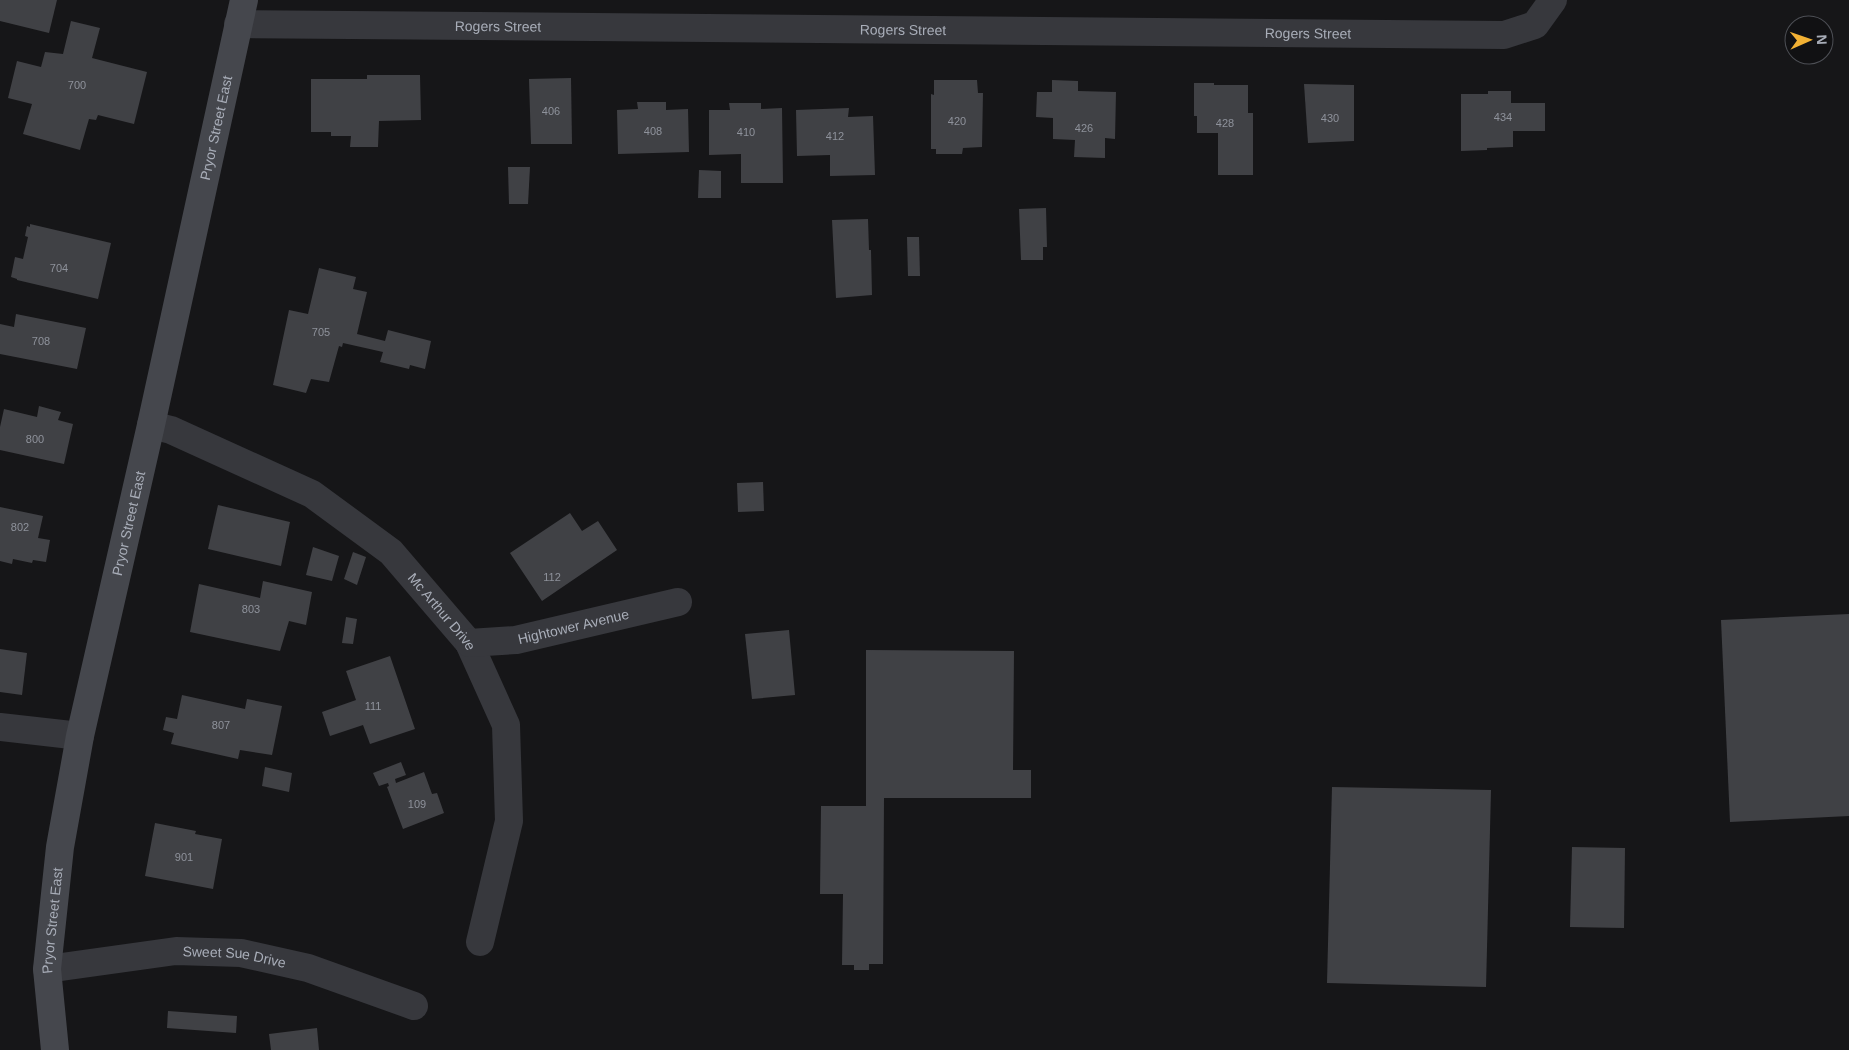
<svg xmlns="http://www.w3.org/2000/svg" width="1849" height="1050" viewBox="0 0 1849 1050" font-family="Helvetica,sans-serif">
<rect width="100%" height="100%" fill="#161618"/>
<!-- building -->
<g fill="#404145">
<polygon points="0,0 57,0 49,33 0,21"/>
<polygon points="71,21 100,28 92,58 147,72 134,124 98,115 96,120 89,119 80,150 23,134 32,104 8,98 17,61 41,67 45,52 63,54"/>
<polygon points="367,75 420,75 421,120 379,121 378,147 350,147 351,136 331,136 331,132 311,132 311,79 367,79"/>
<polygon points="571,78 572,144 531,144 529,79"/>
<polygon points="934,80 977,80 978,93 983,93 982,147 963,148 962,154 936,154 936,149 931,149 931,94 934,95"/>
<polygon points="1052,80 1078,81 1078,91 1116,92 1115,139 1105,138 1105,158 1074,157 1075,140 1053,139 1053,118 1036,117 1037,92 1052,92"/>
<polygon points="1194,83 1214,83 1214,85 1248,85 1248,113 1253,113 1253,175 1218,175 1218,133 1197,133 1197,116 1194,116"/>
<polygon points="1304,84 1354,85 1354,141 1308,143"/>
<polygon points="1488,91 1511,91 1511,103 1545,103 1545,131 1513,131 1513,147 1487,148 1487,150 1461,151 1461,94 1488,94"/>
<polygon points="637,102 666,102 666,110 688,109 689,152 618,154 617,110 638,109"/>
<polygon points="729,103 761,103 761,109 782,108 783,183 741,183 741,154 709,155 709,110 730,110"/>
<polygon points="849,108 848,117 873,116 875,175 830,176 830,155 797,156 796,110"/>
<polygon points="508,167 530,167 528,204 509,204"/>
<polygon points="699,170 721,171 721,198 698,198"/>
<polygon points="1046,208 1047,247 1043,247 1043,260 1021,260 1019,209"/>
<polygon points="868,219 869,250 871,250 872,295 836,298 832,220"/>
<polygon points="30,224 111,243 98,299 17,280 17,279 11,277 15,257 23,259 28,237 25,236 27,226 30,227"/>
<polygon points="907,237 919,237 920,276 908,276"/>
<polygon points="319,268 356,277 353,289 367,292 357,334 385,341 388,330 431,341 425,369 410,365 409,369 380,362 383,352 343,343 342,347 339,346 329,382 311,379 306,393 273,385 289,310 308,314"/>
<polygon points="16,314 86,328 77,369 0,354 0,324 14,327"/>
<polygon points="39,406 61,412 58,420 73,424 64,464 0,450 0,427 4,409 37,417"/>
<polygon points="763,482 764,511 738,512 737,483"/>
<polygon points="218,505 290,522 281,566 208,549"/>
<polygon points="0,507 43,516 38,538 50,540 46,562 33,560 32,563 13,559 12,564 0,561"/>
<polygon points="570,513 582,531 598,521 617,550 542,601 510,553"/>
<polygon points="313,547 339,556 332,581 306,575"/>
<polygon points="353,552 366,557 357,585 344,579"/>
<polygon points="263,581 312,592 306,625 289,621 280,651 190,632 199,584 260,598"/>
<polygon points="1849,614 1849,816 1730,822 1721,620"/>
<polygon points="346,617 357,619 353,644 342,643"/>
<polygon points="789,630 795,695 752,699 745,634"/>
<polygon points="0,649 27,653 22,695 0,692"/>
<polygon points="866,650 1014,651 1013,770 1031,770 1031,798 884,798 883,964 869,964 869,970 854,970 854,965 842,965 843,894 820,894 821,806 866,806"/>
<polygon points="390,656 415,729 370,744 363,725 330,736 322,712 356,700 346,671"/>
<polygon points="182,695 245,709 247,699 282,706 272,755 240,750 238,759 171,744 174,733 163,730 166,717 177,719"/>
<polygon points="401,762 406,775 395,779 396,783 424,772 432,794 437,793 444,813 403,829 387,787 389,786 388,783 379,786 373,773"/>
<polygon points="265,767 292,773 289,792 262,786"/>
<polygon points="1332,787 1491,790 1486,987 1327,983"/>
<polygon points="155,823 196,831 195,834 222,839 213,889 145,876"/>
<polygon points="1572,847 1625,848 1624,928 1570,927"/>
<polygon points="168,1011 237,1016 236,1033 167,1028"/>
<polygon points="317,1028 319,1050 271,1050 269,1034"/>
</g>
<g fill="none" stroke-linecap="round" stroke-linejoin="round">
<!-- street -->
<g stroke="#37383d" stroke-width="28">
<path id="s1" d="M238 24 1504 35 1535 25 1553 0"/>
<path id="s2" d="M151 425 171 430 312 494 391 552 469 643 506 725 509 821 480 942"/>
<path id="s3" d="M469 643 516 640 678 602"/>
<polyline points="0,727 80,736"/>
<path id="s4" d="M47 969 176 951 241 953 308 968 414 1006"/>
</g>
<!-- secondary -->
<path stroke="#45474d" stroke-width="28" id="s5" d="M55 1050 47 969 60 847 80 736 151 425 244 0"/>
</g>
<g text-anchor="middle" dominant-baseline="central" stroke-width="4" stroke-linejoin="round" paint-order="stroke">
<!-- number labels -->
<g font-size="11" fill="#8e929b">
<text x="77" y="85">700</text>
<text x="551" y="111">406</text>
<text x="1503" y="117">434</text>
<text x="1330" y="118">430</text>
<text x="957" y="121">420</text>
<text x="1225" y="123">428</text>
<text x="1084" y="128">426</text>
<text x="653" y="131">408</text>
<text x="746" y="132">410</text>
<text x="835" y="136">412</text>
<text x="59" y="268">704</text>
<text x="321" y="332">705</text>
<text x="41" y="341">708</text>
<text x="35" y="439">800</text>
<text x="20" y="527">802</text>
<text x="552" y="577">112</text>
<text x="251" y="609">803</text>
<text x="373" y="706">111</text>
<text x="221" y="725">807</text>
<text x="417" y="804">109</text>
<text x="184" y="857">901</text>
</g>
<!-- street labels -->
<g font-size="14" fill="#a8adb8" stroke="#111113">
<text stroke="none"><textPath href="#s1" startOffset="260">Rogers Street</textPath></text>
<text stroke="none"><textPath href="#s1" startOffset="665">Rogers Street</textPath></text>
<text stroke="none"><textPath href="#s1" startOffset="1070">Rogers Street</textPath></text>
<text stroke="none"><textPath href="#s5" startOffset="940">Pryor Street East</textPath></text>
<text stroke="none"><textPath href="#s5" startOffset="535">Pryor Street East</textPath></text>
<text stroke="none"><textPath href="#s2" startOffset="352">Mc Arthur Drive</textPath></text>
<text stroke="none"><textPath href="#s3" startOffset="106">Hightower Avenue</textPath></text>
<text stroke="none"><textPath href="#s5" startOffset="130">Pryor Street East</textPath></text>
<text stroke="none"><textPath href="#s4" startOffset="189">Sweet Sue Drive</textPath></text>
</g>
</g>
<!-- north arrow -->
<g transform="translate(1809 40) rotate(88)"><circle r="24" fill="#111113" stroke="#4d4f55"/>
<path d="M0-4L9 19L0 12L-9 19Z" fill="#f2b134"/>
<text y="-8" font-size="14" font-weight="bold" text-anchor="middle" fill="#a8adb8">N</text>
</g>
</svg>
